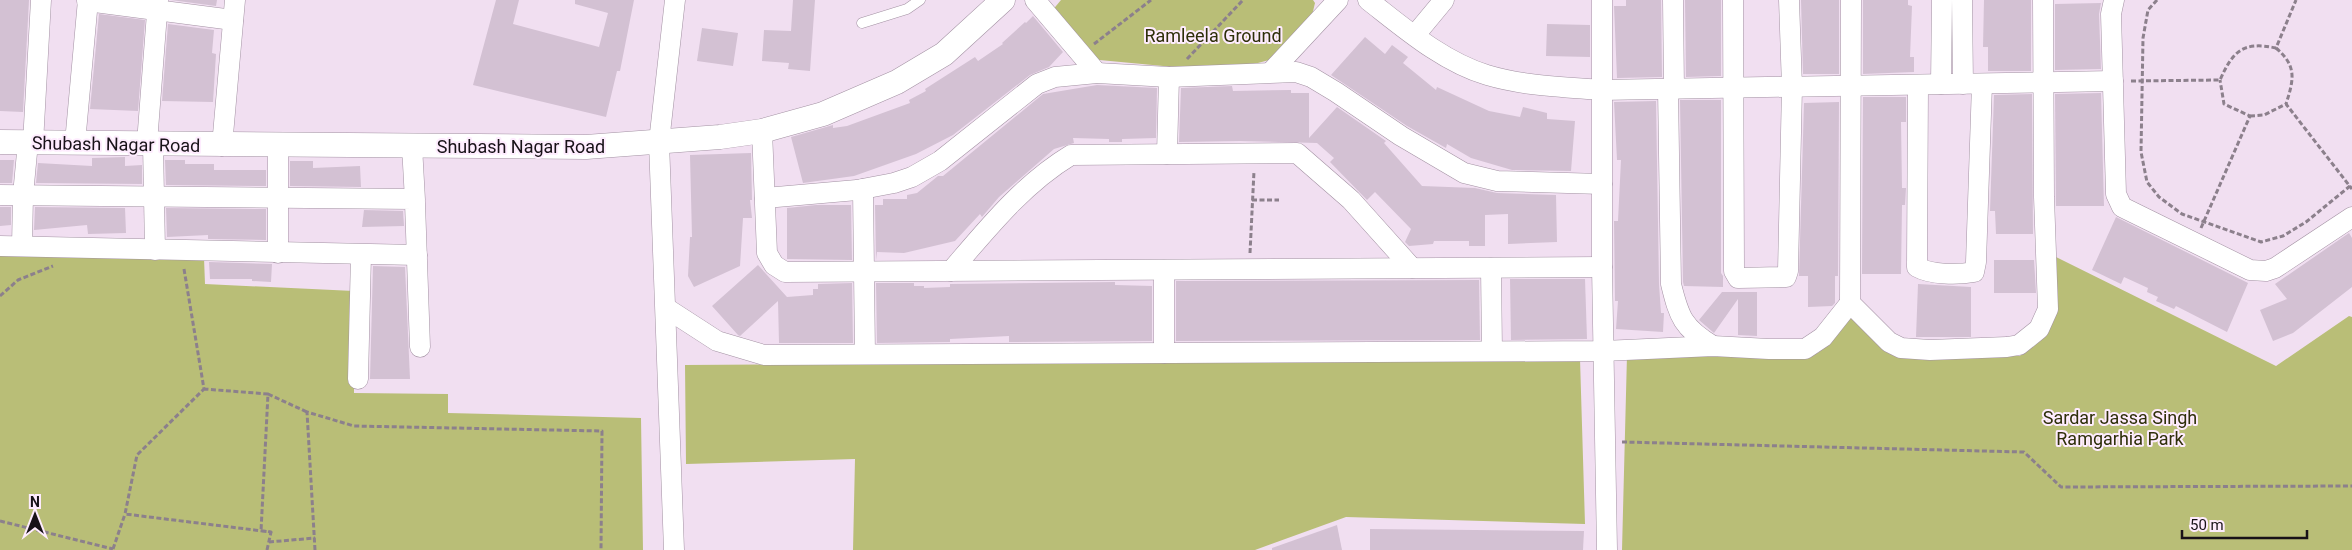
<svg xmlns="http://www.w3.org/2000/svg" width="2352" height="550" viewBox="0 0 2352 550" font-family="Roboto,sans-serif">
<rect width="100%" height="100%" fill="#f1dff1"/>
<!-- green -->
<g fill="#b9be77">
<polygon points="1061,0 1313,0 1315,3 1309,28 1273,59 1239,68 1216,71 1089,59 1051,12"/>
<polygon points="0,253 204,258 205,284 354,291 354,393 448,394 448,413 641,418 643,550 0,550"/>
<polygon points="2056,257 2276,366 2349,316 2352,317 2352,550 1622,550 1627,355 1818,353 1848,312 1894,356 2020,356 2056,309"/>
<polygon points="1580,359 1585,524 1346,517 1255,550 853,550 855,459 686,464 685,365"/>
</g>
<!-- building -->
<g fill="#d3c1d3">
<polygon points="0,0 29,0 23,112 0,111"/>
<polygon points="171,0 217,0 216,6"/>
<polygon points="496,0 519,0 513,24 599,47 608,13 575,4 575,0 634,0 620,71 617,71 606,117 473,85"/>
<polygon points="793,0 815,0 810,71 788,69 789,63 762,61 764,30 791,31"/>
<polygon points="1626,0 1661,0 1662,77 1617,78 1614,6 1626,6"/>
<polygon points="1685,0 1721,0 1721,76 1686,77"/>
<polygon points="1801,0 1839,0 1839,74 1803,74"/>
<polygon points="1863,0 1908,0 1908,5 1912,6 1910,57 1914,57 1914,72 1863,74"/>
<polygon points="1984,0 2031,0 2031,71 1988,71 1988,47 1983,47"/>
<polygon points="2101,3 2099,14 2101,69 2055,70 2055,4"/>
<polygon points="99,14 145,20 138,111 90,109"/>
<polygon points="1033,16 1063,52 1049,67 1030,75 953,135 916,154 854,176 803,183 791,137 833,125 833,128 847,126 910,103 909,100 926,91 925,89 975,57 978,61 1003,44 1002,43 1025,22 1026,23"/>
<polygon points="168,24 214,30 212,53 216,54 213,102 162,101"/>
<polygon points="1547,24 1590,25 1590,57 1546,56"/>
<polygon points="702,28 738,33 733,66 697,61"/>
<polygon points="1365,37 1385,54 1392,45 1408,57 1403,63 1436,90 1437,87 1489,111 1520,117 1523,107 1547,113 1547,119 1575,121 1571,171 1512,170 1471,158 1447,144 1446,148 1407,126 1331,75"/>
<polygon points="1097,85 1157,88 1156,138 1122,139 1122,142 1109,142 1109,139 1073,138 1074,143 1054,149 999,197 982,217 980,214 955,241 904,253 877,252 876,260 875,205 883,205 883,199 907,199 907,195 917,193 938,176 943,176 1043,94"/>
<polygon points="1232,86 1233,91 1291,90 1291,93 1309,93 1309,138 1337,107 1386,141 1384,143 1422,186 1475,188 1497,193 1556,195 1557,242 1508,244 1508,214 1485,215 1485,246 1469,246 1469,241 1434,241 1433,244 1409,246 1405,242 1411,229 1375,192 1367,200 1330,162 1334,158 1317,143 1240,141 1179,142 1181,88"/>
<polygon points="2101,93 2104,206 2056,206 2055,94"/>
<polygon points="2032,94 2033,234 1996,234 1995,211 1990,211 1994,95"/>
<polygon points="1863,97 1906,97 1906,122 1901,122 1902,188 1906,188 1905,205 1902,205 1901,274 1862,274"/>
<polygon points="1680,100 1721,100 1721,273 1723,276 1723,287 1684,286 1683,282"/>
<polygon points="1656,101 1659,284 1661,313 1664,313 1663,332 1616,329 1618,301 1615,301 1614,221 1618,221 1621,160 1617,160 1614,102"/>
<polygon points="1839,102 1838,276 1835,276 1835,303 1832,306 1808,307 1808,276 1799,276 1804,103"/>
<polygon points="751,153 752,200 750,200 752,218 743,218 740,266 694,287 688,276 690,237 692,237 690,155"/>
<polygon points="125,157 125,166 142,165 142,184 36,183 38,163 92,166 92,158"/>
<polygon points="0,160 14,160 12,183 0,183"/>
<polygon points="165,160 185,160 185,164 214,164 214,170 266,170 266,186 166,185"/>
<polygon points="290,161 313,161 313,168 360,166 361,187 290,186"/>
<polygon points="816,205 851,205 852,260 787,259 787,208"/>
<polygon points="0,207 11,207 11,225 0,226"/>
<polygon points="35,207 125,208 126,233 88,234 87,225 34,230"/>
<polygon points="166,208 266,209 266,240 208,239 208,235 167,237"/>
<polygon points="364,210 403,211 404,226 362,227"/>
<polygon points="2116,217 2248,283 2227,332 2176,306 2174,309 2156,301 2158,297 2147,292 2148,288 2124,277 2121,284 2092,270"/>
<polygon points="2349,233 2352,238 2352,287 2293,333 2273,341 2260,310 2287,299 2275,284"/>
<polygon points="1994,260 2034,260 2036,293 1994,293"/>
<polygon points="209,262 272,264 271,282 252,281 252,279 210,279"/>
<polygon points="758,265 787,297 813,295 813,289 818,289 818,284 852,283 853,343 779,343 778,301 740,336 738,335 712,306"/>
<polygon points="373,266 405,267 410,379 370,379"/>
<polygon points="1510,279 1585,279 1587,339 1511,340"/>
<polygon points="1479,280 1480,340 1176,341 1176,281"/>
<polygon points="1115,282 1115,285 1152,286 1152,341 1009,342 1009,336 950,339 950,342 877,343 876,283 914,283 914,286 924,286 924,288 950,287 950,284"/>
<polygon points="1918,284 1971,287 1971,337 1916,337"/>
<polygon points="1722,292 1757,292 1757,336 1738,335 1738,299 1714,333 1699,320"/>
<polygon points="1337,525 1342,550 1272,550 1272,548"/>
<polygon points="1370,529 1584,531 1583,550 1370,550"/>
</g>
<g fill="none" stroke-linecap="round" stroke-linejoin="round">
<defs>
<polyline id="service" points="862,23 907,9 920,0"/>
<g id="minor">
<polyline points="1035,0 1097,73"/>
<path d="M1368 0C1404 28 1443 62 1487 75 1524 86 1563 87 1601 90L2113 81"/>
<polyline points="1602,0 1602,267 1607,550"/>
<polyline points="1673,0 1674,88"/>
<polyline points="1733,0 1734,271 1738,278 1786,277 1788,271 1792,87 1789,0"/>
<polyline points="1851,0 1850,303 1889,342 1901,348 1930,350 2007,347 2019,345 2039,329 2048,309 2044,197 2043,0"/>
<polyline points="1962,0 1963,84"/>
<polyline points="2114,0 2111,14 2116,194 2122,207 2250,270 2266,271 2275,268 2352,217"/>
<polyline points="87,1 233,20"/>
<polyline points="1415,35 1444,0"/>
<polyline points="1271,72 1338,0"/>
<polyline points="1941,84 1942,0"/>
<path d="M1918 85 1917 267C1931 275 1958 275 1974 272L1976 262 1982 84"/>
<path d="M1668 89 1671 284C1679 317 1683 328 1713 346"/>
<polyline points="762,131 767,253 774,265 785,272 1602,267"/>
<polyline points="33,143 41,0"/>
<polyline points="75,143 88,0"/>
<polyline points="147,143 158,0"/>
<polyline points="153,144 155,250"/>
<polyline points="222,146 235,0"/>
<polyline points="278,146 278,253"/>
<polyline points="412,146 415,200"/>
<polyline points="1167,154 1169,77"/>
<polyline points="863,189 865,354"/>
<polyline points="0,195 413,199 415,203 420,347"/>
<polyline points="765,198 857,190 894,183 912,177 940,161 1037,84 1055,77 1097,73 1169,77 1296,72 1311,77 1336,92 1401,136 1464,173 1497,181 1602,184"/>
<polyline points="0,246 417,255"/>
<polyline points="22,246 23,195 28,142"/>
<polyline points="1491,268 1492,351"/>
<polyline points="1164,270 1164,353"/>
<path d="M951 271C987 229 1023 184 1071 155L1297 153 1351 200 1412 268"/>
<polyline points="666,308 717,341 764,355 1603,351 1713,346 1769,349 1805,349 1823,337 1850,303"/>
<polyline points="358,379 361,255"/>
<polyline points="674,550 659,142 675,0"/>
</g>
<polyline id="tertiary" points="0,142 586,147 720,137 762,131 823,114 897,82 944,54 1003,0"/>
</defs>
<!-- service casing -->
<use href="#service" stroke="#a392a3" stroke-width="11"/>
<!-- minor casing -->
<use href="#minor" stroke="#a392a3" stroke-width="21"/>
<!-- tertiary casing -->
<use href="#tertiary" stroke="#a392a3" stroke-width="25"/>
<!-- path -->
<g stroke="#8c808c" stroke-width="3" stroke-dasharray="5 2.5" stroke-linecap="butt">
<polyline points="2157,0 2148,10 2143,38 2141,152 2147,182 2159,197 2182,214 2261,242 2283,236 2306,222 2350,186"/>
<polyline points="1094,44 1151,0"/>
<path d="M2276 48C2297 66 2294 79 2286 104"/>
<polyline points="1187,59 1243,0"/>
<path d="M2131 81 2220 80C2233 51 2243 41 2276 48L2296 0"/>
<polyline points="2250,116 2264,115 2286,104 2352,189"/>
<polyline points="1252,200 1279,200"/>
<polyline points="2201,228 2250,116 2224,104 2220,80"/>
<polyline points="1250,253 1254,171"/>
<polyline points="184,269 204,389 137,455 125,514 271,532 261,531 268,394 204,389"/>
<polyline points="0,296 18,280 53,266"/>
<polyline points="268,394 307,412"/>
<polyline points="1622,442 2024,452 2061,487 2352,486"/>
<polyline points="0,521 113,549"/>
<polyline points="269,542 315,538"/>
<polyline points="113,549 125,514"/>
<polyline points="267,550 271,532"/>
<polyline points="315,550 307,412 354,426 602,431 601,550"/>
</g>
<!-- service -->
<use href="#service" stroke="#fff" stroke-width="10"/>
<!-- minor -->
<use href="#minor" stroke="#fff" stroke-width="20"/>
<!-- tertiary -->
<use href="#tertiary" stroke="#fff" stroke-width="24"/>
</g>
<g text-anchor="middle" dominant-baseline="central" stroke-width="4" stroke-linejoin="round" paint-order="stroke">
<!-- park labels -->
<g font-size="18" fill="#2e2f09" stroke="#feecfe">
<text x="1213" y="35">Ramleela Ground</text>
<text x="2120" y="417">Sardar Jassa Singh<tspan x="2120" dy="21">Ramgarhia Park</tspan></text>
</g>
<!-- street labels -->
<g font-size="18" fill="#181218" stroke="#feecfe">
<text transform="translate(116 144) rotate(1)">Shubash Nagar Road</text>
<text x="521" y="146">Shubash Nagar Road</text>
</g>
</g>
<!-- north arrow -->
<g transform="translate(35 515)" stroke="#feecfe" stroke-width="4" paint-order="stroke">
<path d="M0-4L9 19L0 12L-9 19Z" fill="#181218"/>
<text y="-8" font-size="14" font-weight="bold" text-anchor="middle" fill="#181218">N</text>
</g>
<!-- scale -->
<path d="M2182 530v8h125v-8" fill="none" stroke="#181218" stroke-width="2.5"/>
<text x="2190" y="530" font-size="15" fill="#181218" stroke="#feecfe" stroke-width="4" paint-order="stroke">50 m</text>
</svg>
